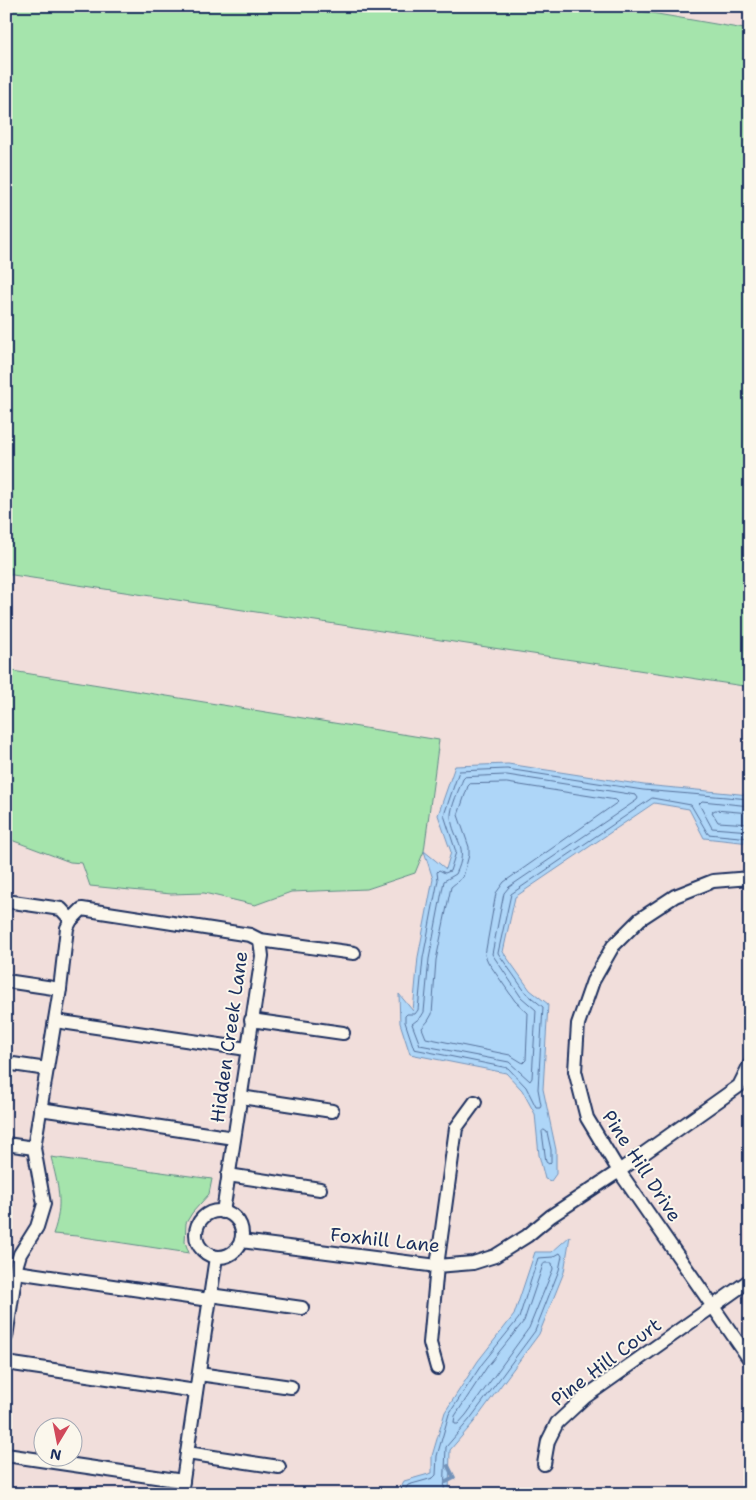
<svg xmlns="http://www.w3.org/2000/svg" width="756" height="1500" viewBox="0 0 756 1500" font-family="'Shantell Sans',sans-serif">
<rect width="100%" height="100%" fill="#f1dedb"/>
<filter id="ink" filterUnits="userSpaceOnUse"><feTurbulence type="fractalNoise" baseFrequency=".02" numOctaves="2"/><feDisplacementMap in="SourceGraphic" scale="10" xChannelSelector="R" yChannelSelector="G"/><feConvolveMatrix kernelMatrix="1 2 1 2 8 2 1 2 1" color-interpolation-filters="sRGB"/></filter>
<g filter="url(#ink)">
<!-- green -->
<g fill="#a5e4ac" stroke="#608a85">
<polygon points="6,6 611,6 750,30 750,687 6,574"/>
<polygon points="6,670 439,740 424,851 415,873 367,889 291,892 255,905 204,893 171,894 90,886 82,863 70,862 6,838"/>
<path d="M51 1157 212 1179 209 1194 192 1213 186 1223 185 1242 189 1253 77 1236 53 1234C64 1204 58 1186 51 1157Z"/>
</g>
<!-- water -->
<g fill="#aed6f8" stroke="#7393ba">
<polygon points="508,764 644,785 750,795 750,843 704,838 689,809 654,803 515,897 503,952 530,990 548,1004 543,1089 556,1150 556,1174 551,1181 545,1179 539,1155 535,1114 522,1090 506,1073 410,1054 400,1023 399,994 413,1011 418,957 433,879 424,851 446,869 451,852 438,815 455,766"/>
<polygon points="570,1236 564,1272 539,1334 474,1422 450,1450 449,1494 397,1494 404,1481 432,1473 432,1456 445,1412 478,1361 514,1315 535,1252 552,1252"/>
</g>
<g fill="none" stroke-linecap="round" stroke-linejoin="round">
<!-- shore -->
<g stroke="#56729c" stroke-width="1">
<path d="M507 775 636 795 638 798 637 800 509 887 504 893 492 954 521 997 536 1010 532 1078 530 1081 509 1062 420 1045 412 1024 421 1017 424 1012 429 959 444 881 456 874C470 845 453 841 451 817 450 808 460 787 463 779L465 777Z"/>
<polygon points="507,783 616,800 618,802 504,882 496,893 485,955 488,962 515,1001 528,1013 526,1060 523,1063 510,1055 426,1038 422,1028 428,1021 432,1014 436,960 451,887 463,877 469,855 469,847 458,815 468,786 470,784"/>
<polyline points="750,799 643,790 507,769 459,771 444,815 456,852 450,871 445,873 439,870 437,872 438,880 423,958 418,1010 415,1014 407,1014 405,1016 405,1022 414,1049 508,1068 526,1087 536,1107 540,1107 541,1105 538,1089 543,1007 526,993 498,953 511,894 652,798 691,805 708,834 750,838"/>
<polyline points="750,806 702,801 699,804 712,828 750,831"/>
<polyline points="750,813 715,810 712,812 718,822 750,824"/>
<polygon points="544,1130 547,1132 551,1150 551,1162 549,1164 546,1162 542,1132"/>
<polygon points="545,1263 552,1263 553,1269 529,1328 466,1415 458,1424 455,1424 454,1422 455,1416 487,1367 524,1321 543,1265"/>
<polyline points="403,1494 408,1485 433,1478 436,1475 437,1456 449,1414 482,1364 519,1318 538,1258 553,1257 560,1253 562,1256 559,1270 535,1331 470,1419 446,1447 444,1494"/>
</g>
<!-- stream -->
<polyline stroke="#7393ba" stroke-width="4" points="446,1482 454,1478 448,1466"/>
<defs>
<g id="minor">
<polyline points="750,878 713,881 675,896 640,919 613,946 593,981 578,1024 575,1071 587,1118 619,1171 750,1360"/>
<polyline points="6,901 61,909 71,920"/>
<polyline points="260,940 354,953"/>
<polyline points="6,981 60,989"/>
<polyline points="251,1020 343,1033"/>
<polyline points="55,1021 247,1049"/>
<polyline points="6,1063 47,1069"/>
<polyline points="241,1097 332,1111"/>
<polyline points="40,1109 234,1138"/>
<polyline points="6,1144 34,1148"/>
<polyline points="228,1175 320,1189"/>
<circle cx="219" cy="1234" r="23"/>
<polyline points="241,1241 437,1266 473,1263 495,1256 527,1236 551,1216 619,1171 739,1086 750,1064"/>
<polyline points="16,1272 209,1300"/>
<polyline points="210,1295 302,1308"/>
<polyline points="6,1337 17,1264 20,1254 37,1227 44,1204 34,1148 60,989 67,928 71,920 82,909 250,935 260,940 262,956 223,1212"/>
<polyline points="6,1363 196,1391"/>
<polyline points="437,1368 430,1343 437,1266 456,1128 475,1102"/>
<polyline points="199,1374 291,1387"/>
<polyline points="187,1453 279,1467"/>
<polyline points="6,1455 183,1481"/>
<polyline points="544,1464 548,1441 557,1423 585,1397 750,1280"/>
<polyline points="181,1494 216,1257"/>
</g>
</defs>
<!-- minor casing -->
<use href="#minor" stroke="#1b2f5e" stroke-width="16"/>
<!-- minor -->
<use href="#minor" stroke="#fbf7ec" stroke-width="12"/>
</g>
</g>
<g text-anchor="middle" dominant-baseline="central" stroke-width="4" stroke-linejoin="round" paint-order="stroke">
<!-- street labels -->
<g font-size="19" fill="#1b2f5e" stroke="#fbf7ec">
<text transform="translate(229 1037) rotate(-82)">Hidden Creek Lane</text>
<text transform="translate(642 1166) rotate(57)">Pine Hill Drive</text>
<text transform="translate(385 1240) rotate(6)">Foxhill Lane</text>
<text transform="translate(606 1362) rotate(-37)">Pine Hill Court</text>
</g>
</g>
<!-- margin -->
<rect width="756" height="1500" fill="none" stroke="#fbf7ec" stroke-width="25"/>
<rect x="12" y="12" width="731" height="1475" fill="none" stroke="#1b2f5e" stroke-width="2" filter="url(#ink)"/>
<!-- north arrow -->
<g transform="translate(58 1442) rotate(190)"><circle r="24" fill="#fbf7ec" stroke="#a1a7b3"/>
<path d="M0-4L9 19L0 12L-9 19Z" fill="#d1495b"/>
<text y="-8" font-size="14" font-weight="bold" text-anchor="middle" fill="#1b2f5e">N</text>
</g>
</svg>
